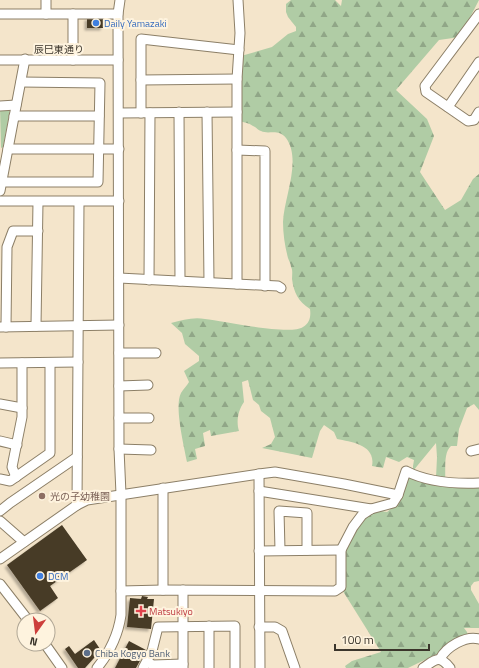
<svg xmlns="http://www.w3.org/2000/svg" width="479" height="668" viewBox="0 0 479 668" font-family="'Titillium Web','Noto Sans JP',sans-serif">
<defs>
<pattern id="forest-firs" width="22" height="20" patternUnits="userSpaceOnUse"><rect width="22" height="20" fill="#b0cca5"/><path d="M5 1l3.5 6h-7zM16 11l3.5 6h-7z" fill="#90a687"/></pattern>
<filter id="shadow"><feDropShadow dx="-2.5" dy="2.5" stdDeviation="1" flood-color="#0004"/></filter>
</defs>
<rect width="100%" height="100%" fill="#f4e5cb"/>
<!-- forest -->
<g fill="url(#forest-firs)">
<path d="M291 0H335L341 6 342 0H479L460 37 439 40 396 90 427 119 434 136 420 172 445 210 461 200 473 179 479 174V410L474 404 467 408 459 429 457 446H451C443 453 446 470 445 480L436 478 437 457 436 443 413 471V466L414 460 407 457 399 462 386 457 383 468 372 466C376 445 352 442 337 439L334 432 324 425 320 431 312 458 262 448 271 444 275 437 270 418 261 411 259 405 253 400 248 380 242 382 244 402C238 410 236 422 239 431L211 436 210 430 203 433 205 446 195 449 197 459 187 462C184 446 174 406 181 393 183 389 187 386 189 382L184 371 199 361V356L185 344 182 333 171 323C183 320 193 317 205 319 224 321 290 336 303 327 310 323 311 316 310 309 298 301 294 293 292 279 292 275 293 270 291 267 291 264 289 261 288 258 285 247 283 234 283 222 284 197 302 160 286 138 278 128 269 135 261 131 258 130 256 127 253 126 249 123 243 122 238 121L241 56 272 47 288 34 296 31V27L288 17 286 12V4Z"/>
<path d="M408 474 479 485V581L474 582 471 586V590L479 604V628H464L467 632 468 636 443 651 408 668H346L345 666 352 661 381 652 341 588 343 550 360 519 375 510 387 512C399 504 403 487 408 474Z"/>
</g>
<!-- park -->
<polygon fill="#b0cca5" points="0,107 8,107 10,110 3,147 1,148"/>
<!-- building -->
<g fill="#473b26" filter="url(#shadow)">
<polygon points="87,18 104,18 103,28 87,28"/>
<polygon points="62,525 87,560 50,586 58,598 40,611 7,565"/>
<polygon points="142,596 148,597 147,599 154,599 151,629 127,627 130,598 141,599"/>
<polygon points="94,640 100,649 94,658 85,668 78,668 65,649 69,646 75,654"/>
<polygon points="129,641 146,650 136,668 115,668"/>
</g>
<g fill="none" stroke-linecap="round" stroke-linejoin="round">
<defs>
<g id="minor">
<polyline points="46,0 46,14"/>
<polyline points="0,14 118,14"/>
<polyline points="479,14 425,86 426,92 468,121 474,120 479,112"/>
<polyline points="0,60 118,60"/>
<polyline points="73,60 73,14"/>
<polyline points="141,80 237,79"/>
<polyline points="0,106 16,105"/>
<polyline points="448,107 479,62"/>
<polyline points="179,112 180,281"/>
<polyline points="207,112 209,282"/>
<polyline points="119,113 237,112"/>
<polyline points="141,113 141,39 239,50"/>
<polyline points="14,116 99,116"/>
<polyline points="8,149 119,149"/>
<polyline points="237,150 265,151 265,286"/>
<polyline points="2,182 98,182 100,83 21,82"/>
<polyline points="0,191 25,59"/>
<polyline points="0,201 119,201"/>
<polyline points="119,278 278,286 281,288"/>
<polyline points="149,280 150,113"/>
<polyline points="237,284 237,79 240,33 238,0"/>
<polyline points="36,326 38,202"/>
<polyline points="0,327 119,325"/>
<polyline points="6,327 7,247 13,231 38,231"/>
<polyline points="119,353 156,353"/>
<polyline points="0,363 78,362"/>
<polyline points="119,386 148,385"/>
<polyline points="0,404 22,408"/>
<polyline points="119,418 149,418"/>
<polyline points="0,441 17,445"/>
<polyline points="119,449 151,450"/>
<polyline points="471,451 479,449"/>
<polyline points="259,474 260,668"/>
<polyline points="16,477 12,467 22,417 22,363"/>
<polyline points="0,479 10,481 50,453 50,363"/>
<polyline points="163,488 163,590"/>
<polyline points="259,491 371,509"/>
<polyline points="77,505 79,202"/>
<polyline points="0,511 10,503 77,457"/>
<polyline points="0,521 24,542"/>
<polyline points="280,550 279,511 307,513 307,550"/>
<polyline points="259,551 341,550"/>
<polyline points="0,559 77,505 87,500 259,474 275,472 344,484 398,495"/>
<polyline points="0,584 28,620"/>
<polyline points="183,590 183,668"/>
<path d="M121 591 163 590 335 591 341 587V550L353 527 362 515 371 509 393 503 398 495 406 471C427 482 455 484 479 483"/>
<polyline points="209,626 209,668"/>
<polyline points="259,627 275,627 282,631 295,668"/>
<polyline points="45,644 62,668"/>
<path d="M440 659C446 647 466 635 479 639"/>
<polyline points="147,662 153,665 183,664"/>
<path d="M97 668C110 652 118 636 121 615V494L119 449 118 14 120 0"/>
<polyline points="143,668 152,651 158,627 235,626 235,668"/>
<path d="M423 668C435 660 439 654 450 668"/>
</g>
</defs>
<!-- minor casing -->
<use href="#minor" stroke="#8c7f67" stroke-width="11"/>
<!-- minor -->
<use href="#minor" stroke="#fff" stroke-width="9"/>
</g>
<!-- markers -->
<g fill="#3f7fe0" stroke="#fef3de" stroke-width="1.5">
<circle cx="96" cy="23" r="4"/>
<circle cx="40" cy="576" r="4"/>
</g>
<circle fill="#8d6e63" stroke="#fef3de" stroke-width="1.5" cx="42" cy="496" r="4"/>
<path fill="#e0444e" stroke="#fef3de" stroke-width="1.5" d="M139 605h4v4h4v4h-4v4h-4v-4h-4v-4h4z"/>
<circle fill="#5c6f8a" stroke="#fef3de" stroke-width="1.5" cx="87" cy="653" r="4"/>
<g text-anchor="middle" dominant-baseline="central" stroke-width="4" stroke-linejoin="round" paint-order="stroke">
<!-- shop labels -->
<g font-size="10" fill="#366cbe" stroke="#fef3de" text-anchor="start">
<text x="104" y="23">Daily Yamazaki</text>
<text x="48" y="576">DCM</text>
</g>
<!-- street labels -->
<g font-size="10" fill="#3b352b" stroke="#fef3de">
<text x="59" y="49">辰巳東通り</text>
</g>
<!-- education labels -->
<g font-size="10" fill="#785e54" stroke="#fef3de" text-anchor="start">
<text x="50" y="496">光の子幼稚園</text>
</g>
<!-- health labels -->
<g font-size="10" fill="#be3a42" stroke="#fef3de" text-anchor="start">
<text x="149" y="611">Matsukiyo</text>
</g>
<!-- service labels -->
<g font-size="10" fill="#4e5e75" stroke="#fef3de" text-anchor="start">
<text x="95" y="653">Chiba Kogyo Bank</text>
</g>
</g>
<!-- north arrow -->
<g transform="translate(36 632) rotate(194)"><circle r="19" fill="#fef3de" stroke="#b0a796"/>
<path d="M0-3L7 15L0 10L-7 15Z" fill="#cd3f3c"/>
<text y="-6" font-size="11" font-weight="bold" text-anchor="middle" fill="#3b352b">N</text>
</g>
<!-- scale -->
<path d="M335 644v6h94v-6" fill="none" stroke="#3b352b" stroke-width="2"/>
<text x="341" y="644" font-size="12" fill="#3b352b" stroke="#fef3de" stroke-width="3" paint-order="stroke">100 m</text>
</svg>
